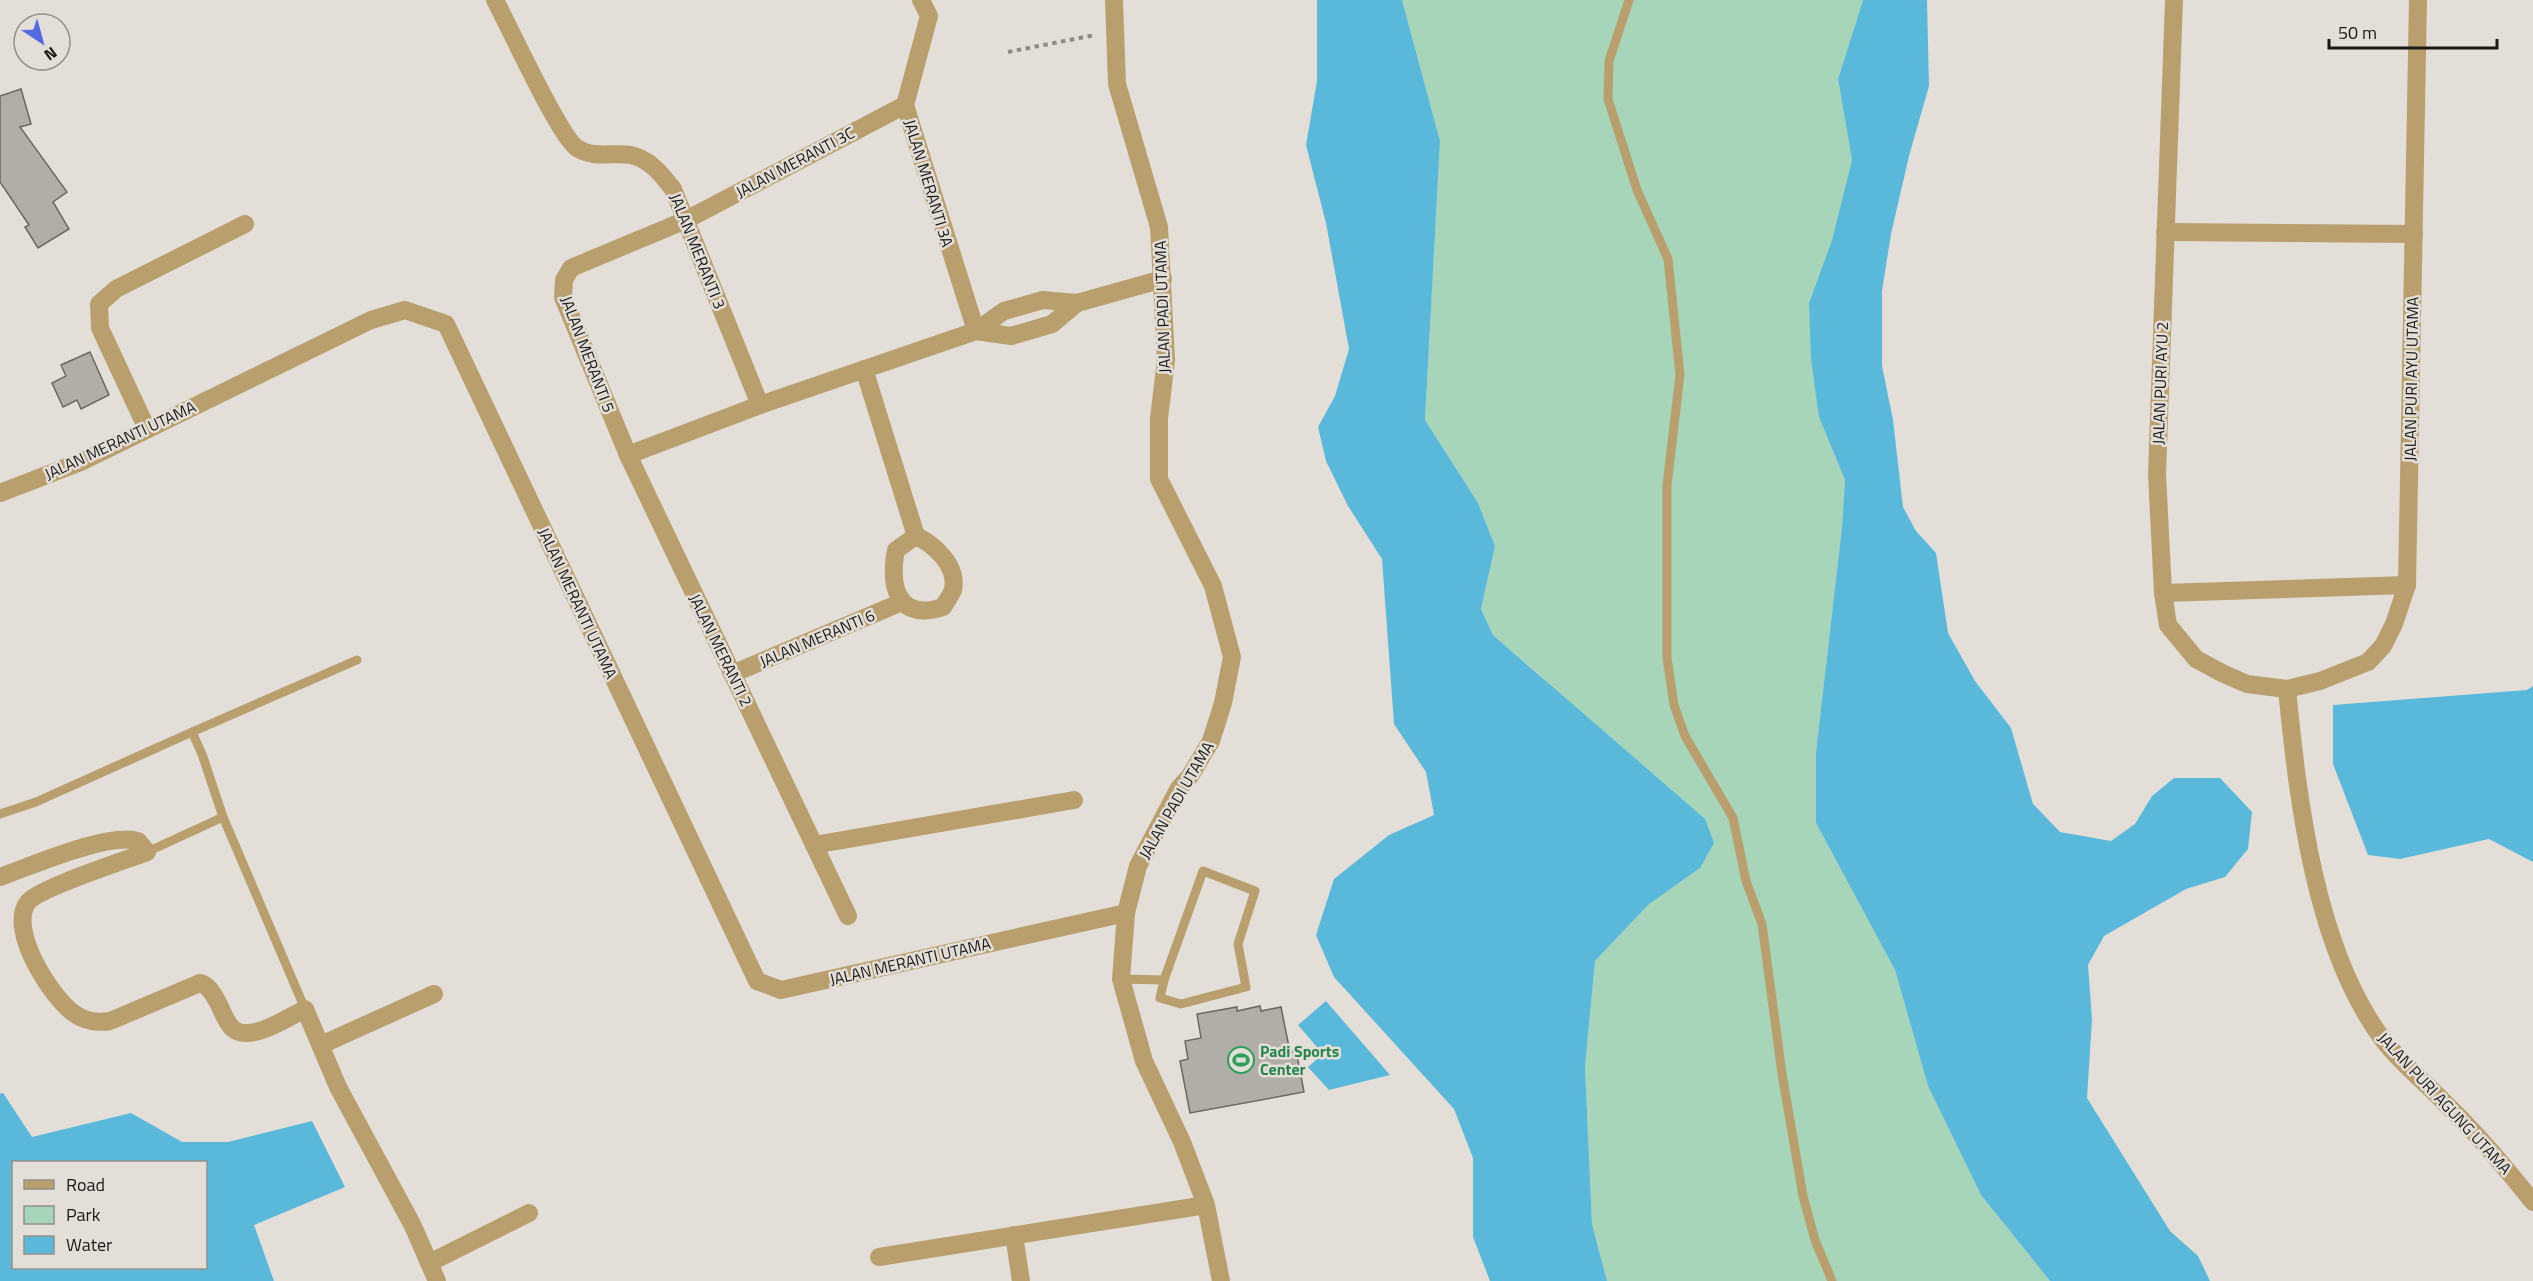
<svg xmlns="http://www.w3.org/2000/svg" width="2533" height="1281" viewBox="0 0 2533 1281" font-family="'Titillium Web',sans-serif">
<rect width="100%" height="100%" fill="#e3dfd8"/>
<!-- green -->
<polygon fill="#a7d5b9" points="1402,0 1863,0 1838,79 1852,160 1832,240 1809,303 1819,417 1845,480 1842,527 1816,752 1816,823 1895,970 1928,1086 1981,1195 2050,1281 1607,1281 1592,1224 1585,1067 1595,961 1648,905 1700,868 1542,677 1493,635 1481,609 1495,546 1478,503 1425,420 1440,141"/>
<!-- water -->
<g fill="#5ab9db" fill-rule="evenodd">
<polygon points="1317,0 1402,0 1440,141 1425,420 1478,503 1495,546 1481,609 1493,635 1705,819 1714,843 1700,868 1648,905 1595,961 1585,1067 1592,1224 1607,1281 1490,1281 1473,1237 1473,1158 1454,1109 1334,977 1316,935 1334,879 1389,835 1434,815 1426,772 1394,724 1382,559 1348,506 1326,461 1318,427 1335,396 1349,349 1326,223 1306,145 1317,81"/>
<polygon points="1863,0 1927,0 1929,86 1909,156 1891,234 1882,291 1882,366 1893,420 1903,507 1916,531 1936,553 1948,633 1975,681 2011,728 2033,804 2060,832 2111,841 2135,824 2152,796 2174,778 2220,778 2252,812 2248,849 2225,877 2186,889 2104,936 2088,965 2092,1019 2087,1098 2170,1231 2198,1256 2210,1281 2050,1281 1981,1195 1928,1086 1895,970 1816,823 1816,752 1842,527 1845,480 1819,417 1811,359 1809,303 1832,240 1852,160 1838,79"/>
<polygon points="2533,686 2533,862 2489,839 2400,859 2368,855 2333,764 2333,705 2527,690"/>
<polygon points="1326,1001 1390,1075 1329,1090 1308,1067 1323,1054 1298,1025"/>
<path d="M3 1093 32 1137 131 1113 182 1142H228L312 1121 345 1187 254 1225 274 1281H0V1094ZM14 1162H206V1268H14Z"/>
</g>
<!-- building -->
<g fill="#b1aea7" stroke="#6b6861" stroke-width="1.5">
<polygon points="21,89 31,124 20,127 67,192 53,202 69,229 38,248 25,227 29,225 0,182 0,96"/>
<polygon points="90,352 109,395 81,409 77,400 63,407 52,383 66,376 61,365"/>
<polygon points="1260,1006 1261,1011 1281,1007 1290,1052 1296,1050 1304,1092 1190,1113 1180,1061 1188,1059 1185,1041 1201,1038 1197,1014 1237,1007 1237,1011"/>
</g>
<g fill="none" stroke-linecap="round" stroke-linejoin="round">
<!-- path -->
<polyline stroke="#8e8b86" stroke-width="4" stroke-dasharray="4.5 4.5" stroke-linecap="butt" points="1008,52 1095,35"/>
<!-- service -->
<g stroke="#b89f6d" stroke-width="9">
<polyline points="1629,0 1609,61 1608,99 1637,190 1668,259 1680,375 1667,485 1667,658 1674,705 1685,736 1733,818 1746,881 1762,924 1782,1074 1803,1196 1815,1240 1832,1281"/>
<polyline points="192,732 357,660"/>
<polyline points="0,814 36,802 192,732 202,754 223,817 305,1009"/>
<polyline points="147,852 223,817"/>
<polygon points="1203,871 1255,891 1238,944 1246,987 1181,1004 1160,998 1164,980"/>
<polyline points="1121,979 1164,980"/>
</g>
<!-- minor -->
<g stroke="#b89f6d" stroke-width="18">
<path d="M495 0C509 26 559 136 577 148 593 159 614 152 631 155 650 159 662 175 673 189L760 405"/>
<polyline points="921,0 929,16 905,105 976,331"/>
<polyline points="1114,0 1117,84 1159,227 1166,360 1159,418 1159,479 1213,586 1232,657 1223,703 1211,741 1190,776 1179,788 1138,866 1126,913 1121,979 1144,1061 1182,1142 1206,1205 1221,1281"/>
<polyline points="2174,0 2157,474 2163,593 2168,625 2196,659 2222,673 2247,684 2287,689 2320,681 2368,662 2383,646 2394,624 2407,585 2418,0"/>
<polyline points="2165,232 2414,234"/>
<polyline points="976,331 1011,336 1052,324 1077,303"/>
<polyline points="864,369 916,536"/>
<polyline points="147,429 100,328 99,304 116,289 245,224"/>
<polyline points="628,455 760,405 976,331 1004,311 1043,300 1077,303 1163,279"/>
<polyline points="0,493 83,461 371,320 405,310 446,324 757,981 781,990 1126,913"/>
<path d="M916 536C935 545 958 566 953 590 951 595 946 602 943 607 898 622 889 587 896 550Z"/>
<polyline points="2163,593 2407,585"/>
<polyline points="732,674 902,602"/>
<path d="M2287 689C2298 801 2315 950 2384 1041 2402 1064 2425 1082 2445 1103 2477 1133 2505 1167 2533 1202"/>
<polyline points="814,845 1074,800"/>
<path d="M0 877C31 866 109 832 138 841L147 852C124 861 39 888 28 902 7 929 52 999 75 1014 86 1022 97 1023 110 1021L200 983C208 985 212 992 216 999 221 1007 225 1021 232 1028 249 1044 289 1017 305 1009L338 1087 413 1226 437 1281"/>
<polyline points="848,916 628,455 563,297 564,280 571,268 686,220 905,105"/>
<polyline points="321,1045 434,994"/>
<polyline points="1014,1235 1021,1281"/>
<polyline points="879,1257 1206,1205"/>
<polyline points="429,1263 529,1213"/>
</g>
</g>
<!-- icons -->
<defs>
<symbol id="stadium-ring" viewBox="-11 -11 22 22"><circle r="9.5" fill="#e3dfd8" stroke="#2e9e5b" stroke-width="1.5"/><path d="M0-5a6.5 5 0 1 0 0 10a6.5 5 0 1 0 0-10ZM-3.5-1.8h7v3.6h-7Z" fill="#2e9e5b"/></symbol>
</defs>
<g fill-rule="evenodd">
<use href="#stadium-ring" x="1226" y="1045" width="30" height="30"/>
</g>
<g text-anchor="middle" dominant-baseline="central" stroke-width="5" stroke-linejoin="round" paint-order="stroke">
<!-- street labels -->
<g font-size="16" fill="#1a1916" stroke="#e3dfd8">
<text transform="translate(795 162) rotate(-28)">JALAN MERANTI 3C</text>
<text transform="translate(929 183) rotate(73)">JALAN MERANTI 3A</text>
<text transform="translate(698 251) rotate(68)">JALAN MERANTI 3</text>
<text transform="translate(1162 307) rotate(-92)">JALAN PADI UTAMA</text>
<text transform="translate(588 354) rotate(69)">JALAN MERANTI 5</text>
<text transform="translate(2411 379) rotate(-89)">JALAN PURI AYU UTAMA</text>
<text transform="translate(2160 383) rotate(-88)">JALAN PURI AYU 2</text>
<text transform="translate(120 440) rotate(-25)">JALAN MERANTI UTAMA</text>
<text transform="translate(578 603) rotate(65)">JALAN MERANTI UTAMA</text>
<text transform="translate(817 638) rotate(-23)">JALAN MERANTI 6</text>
<text transform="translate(721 650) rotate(64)">JALAN MERANTI 2</text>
<text transform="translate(1176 800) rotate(-60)">JALAN PADI UTAMA</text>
<text transform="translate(910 961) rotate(-13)">JALAN MERANTI UTAMA</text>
<text transform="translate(2445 1103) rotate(47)">JALAN PURI AGUNG UTAMA</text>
</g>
<!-- leisure labels -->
<g font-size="16" font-weight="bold" fill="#27864d" stroke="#e3dfd8" text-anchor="start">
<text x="1260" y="1051">Padi Sports<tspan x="1260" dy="18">Center</tspan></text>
</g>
</g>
<!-- legend -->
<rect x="12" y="1161" width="195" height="108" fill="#e3dfd8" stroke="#93908a" stroke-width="1.5"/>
<rect x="24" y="1180" width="30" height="9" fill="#b89f6d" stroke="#93908a" stroke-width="1.5"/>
<text x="66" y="1191" font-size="18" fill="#1a1916">Road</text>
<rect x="24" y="1206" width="30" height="18" fill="#a7d5b9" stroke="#93908a" stroke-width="1.5"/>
<text x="66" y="1221" font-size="18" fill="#1a1916">Park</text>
<rect x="24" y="1236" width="30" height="18" fill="#5ab9db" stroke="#93908a" stroke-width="1.5"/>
<text x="66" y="1251" font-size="18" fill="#1a1916">Water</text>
<!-- north arrow -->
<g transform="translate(42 42) rotate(144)"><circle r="28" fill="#e3dfd8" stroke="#93908a" stroke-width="1.5"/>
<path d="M0-4.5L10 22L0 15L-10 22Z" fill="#546ae0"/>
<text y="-9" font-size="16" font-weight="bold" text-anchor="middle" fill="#1a1916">N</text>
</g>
<!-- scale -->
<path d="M2329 39v9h168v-9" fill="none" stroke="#1a1916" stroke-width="3"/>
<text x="2338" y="39" font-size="18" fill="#1a1916" stroke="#e3dfd8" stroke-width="4.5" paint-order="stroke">50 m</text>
</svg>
